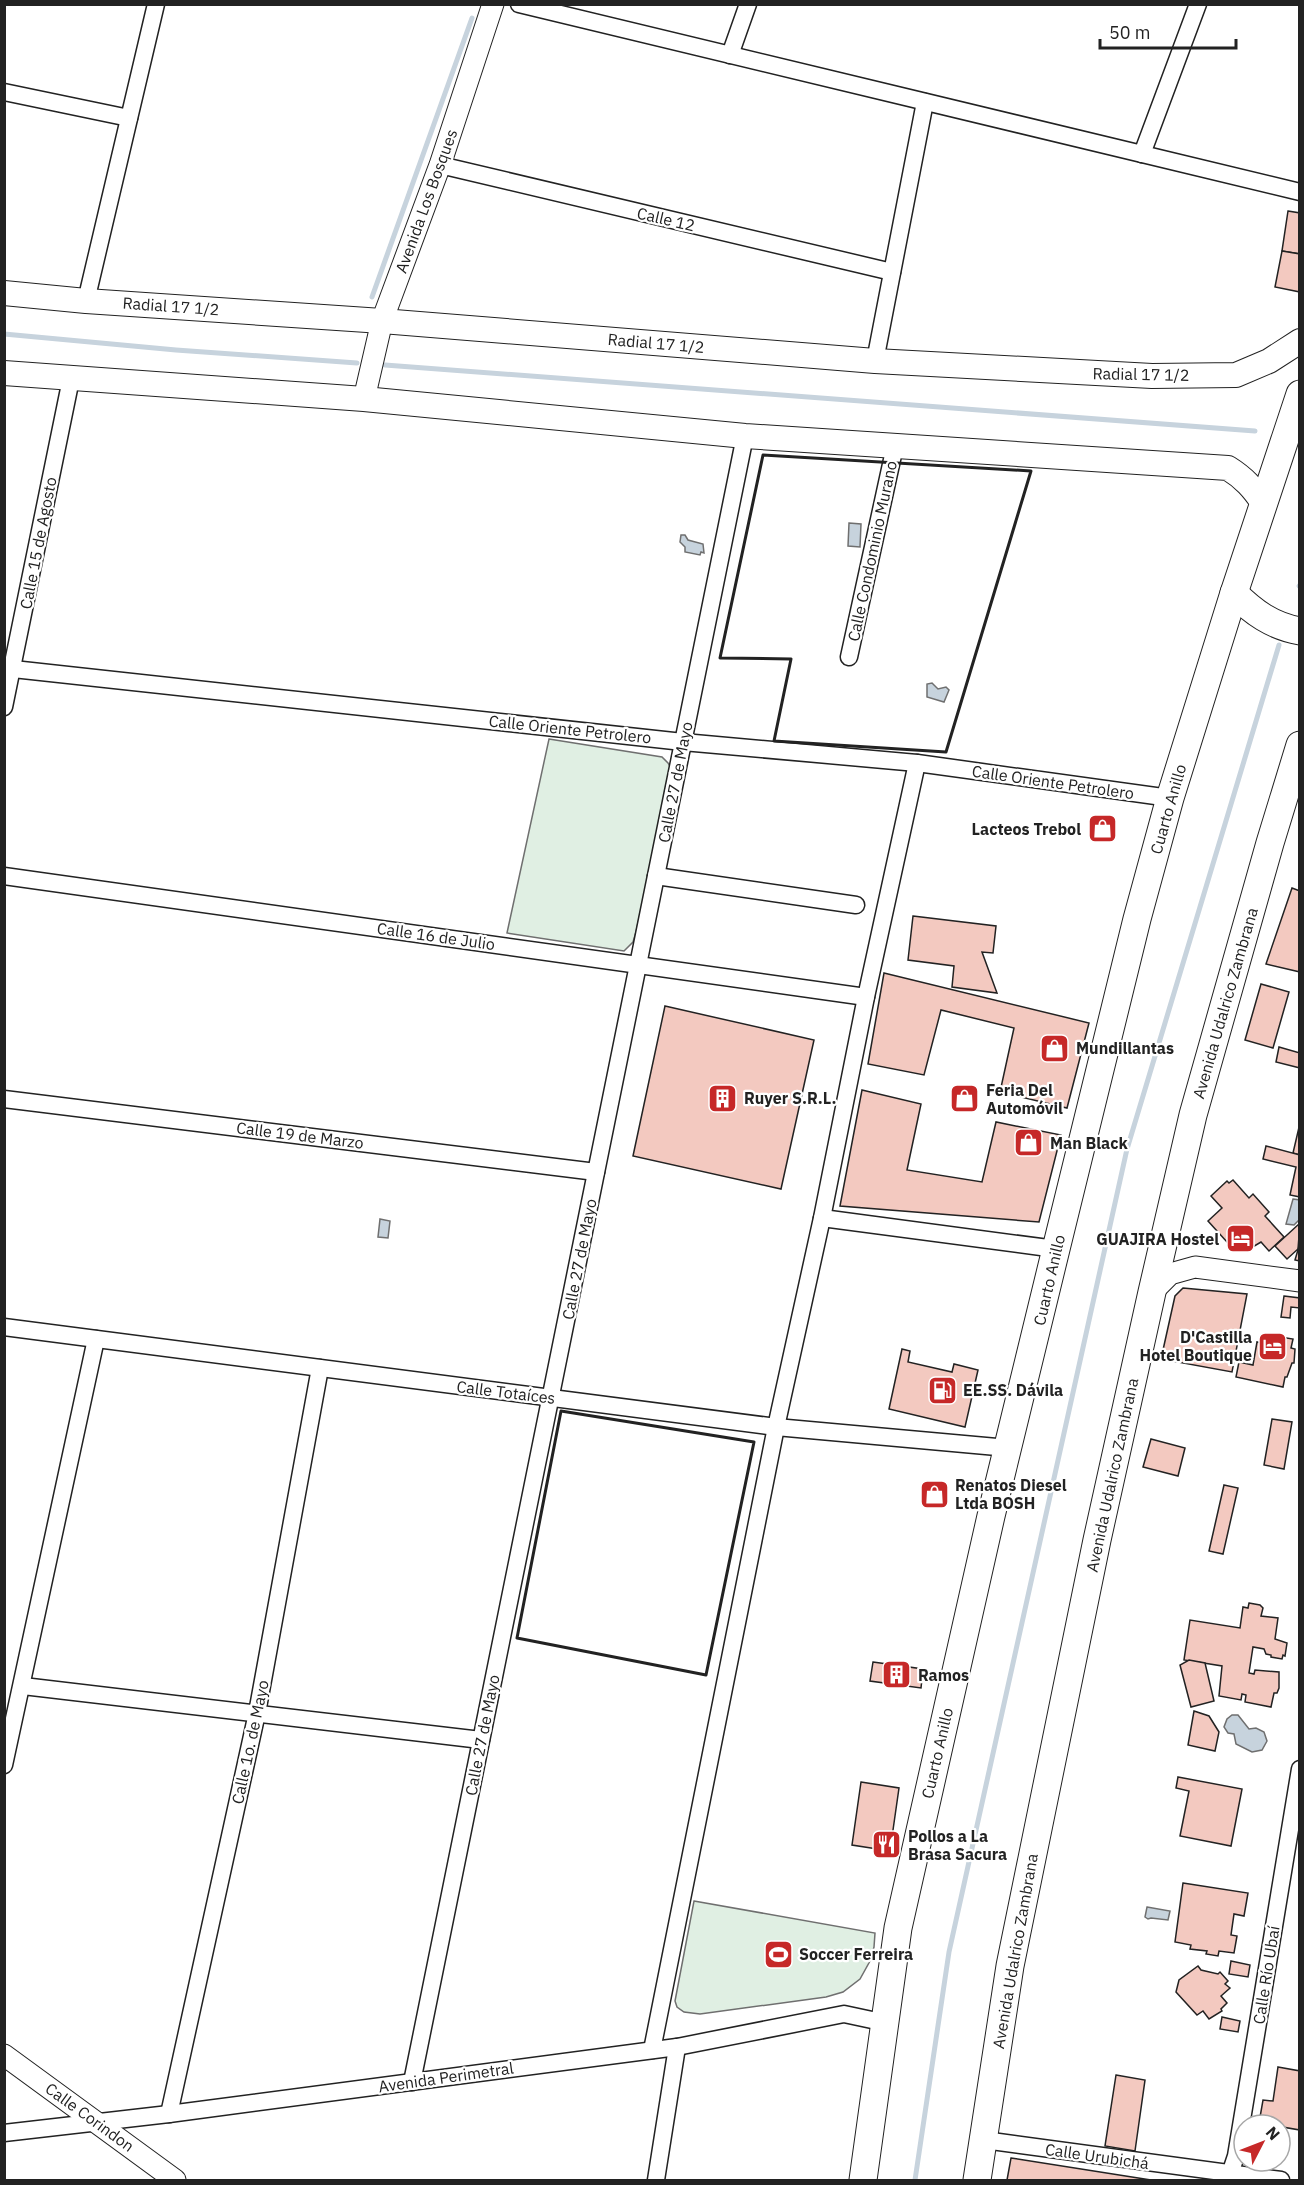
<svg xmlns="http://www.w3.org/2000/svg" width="1304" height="2185" viewBox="0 0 1304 2185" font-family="'IBM Plex Sans',sans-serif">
<rect width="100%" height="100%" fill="#fff"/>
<!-- green -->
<g fill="#e0efe3" stroke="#6f6f6f" stroke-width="1.5">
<polygon points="549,739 662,757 668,763 672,770 636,932 633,942 624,951 507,933"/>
<polygon points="694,1901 875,1933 874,1947 870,1961 860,1979 843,1992 826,1997 700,2014 684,2012 677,2007 675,2001"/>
</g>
<!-- water -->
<g fill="#c7d3dd" stroke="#6f6f6f" stroke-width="1.5">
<polygon points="849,523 861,524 860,547 848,546"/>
<polygon points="681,535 685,535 688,540 703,544 704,553 701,552 700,555 685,552 685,547 680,542"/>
<polygon points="932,683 938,689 946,687 949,690 944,702 927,697 927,684"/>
<polygon points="1293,1199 1300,1200 1299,1220 1294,1225 1286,1224"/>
<polygon points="380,1219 390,1221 388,1238 378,1237"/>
<polygon points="1232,1715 1238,1715 1249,1729 1256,1728 1264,1732 1267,1741 1262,1750 1252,1752 1236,1744 1234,1734 1228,1733 1224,1727 1227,1719"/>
<polygon points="1147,1907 1170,1911 1168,1920 1151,1918 1148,1919 1145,1917"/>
</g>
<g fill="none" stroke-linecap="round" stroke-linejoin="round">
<!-- stream -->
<g stroke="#c7d3dd" stroke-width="5">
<polyline points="372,297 472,18"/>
<polyline points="4,334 176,350 357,363"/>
<polyline points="385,365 1255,431"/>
<polyline points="1299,586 1300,585"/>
<polyline points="915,2180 949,1952 1127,1149 1279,645"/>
</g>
</g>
<!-- building -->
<g fill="#f3c9c0" stroke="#222" stroke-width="1.5">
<polygon points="1288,211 1300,213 1300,254 1282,251"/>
<polygon points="1282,251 1300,254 1300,292 1275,287"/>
<polygon points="1292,888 1300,891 1300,972 1266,964"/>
<polygon points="913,916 996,926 993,953 982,952 997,993 952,987 954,966 908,960"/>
<polygon points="884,973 1089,1023 1067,1108 1000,1092 1014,1028 941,1010 924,1075 868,1064"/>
<polygon points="1261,984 1289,992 1273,1048 1245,1040"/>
<polygon points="665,1006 814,1040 781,1189 633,1156"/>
<polygon points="1279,1047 1300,1053 1300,1068 1276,1062"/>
<polygon points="862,1090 921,1104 907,1170 982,1182 996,1122 1061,1135 1039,1222 840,1206"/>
<polygon points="1300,1123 1300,1155 1293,1153"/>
<polygon points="1266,1146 1300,1155 1300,1197 1290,1195 1296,1167 1263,1159"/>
<polygon points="1233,1180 1249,1198 1253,1194 1269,1212 1265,1216 1284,1237 1269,1251 1261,1242 1251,1248 1242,1239 1237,1243 1232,1238 1227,1242 1208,1221 1222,1208 1211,1196 1227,1181 1229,1183"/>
<polygon points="1300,1223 1298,1249 1287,1259 1275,1246"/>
<polygon points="1300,1243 1300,1261 1295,1260"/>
<polygon points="1183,1288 1247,1294 1232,1372 1161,1359 1175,1296"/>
<polygon points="1284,1296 1300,1298 1300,1308 1291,1307 1290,1318 1281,1317"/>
<polygon points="1268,1335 1293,1339 1291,1348 1295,1349 1294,1363 1292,1363 1287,1377 1285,1377 1283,1387 1236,1377 1239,1362 1253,1365 1257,1342 1262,1343 1263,1339 1267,1339"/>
<polygon points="902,1349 910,1351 908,1362 952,1372 954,1364 978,1370 965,1427 889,1409"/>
<polygon points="1272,1419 1292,1422 1284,1469 1264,1465"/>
<polygon points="1151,1439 1185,1448 1178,1476 1143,1467"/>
<polygon points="1224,1485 1238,1488 1223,1554 1209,1551"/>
<polygon points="1249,1603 1260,1605 1263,1608 1261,1616 1278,1618 1275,1639 1287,1643 1285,1656 1283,1655 1282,1659 1271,1657 1271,1655 1266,1654 1264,1649 1253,1647 1249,1673 1254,1674 1255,1670 1279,1672 1279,1688 1277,1693 1274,1693 1271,1707 1245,1702 1246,1695 1242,1694 1241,1700 1219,1696 1222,1666 1184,1660 1190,1620 1240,1628 1243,1607 1248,1608"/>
<polygon points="1189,1660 1205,1663 1214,1701 1191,1707 1180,1665"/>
<polygon points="873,1662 923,1669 921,1688 870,1681"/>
<polygon points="1194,1711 1209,1716 1219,1732 1215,1751 1188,1745"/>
<polygon points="1178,1777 1242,1789 1231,1846 1180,1836 1189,1791 1176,1788"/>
<polygon points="861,1782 899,1788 890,1851 852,1845"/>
<polygon points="1183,1883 1248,1893 1244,1916 1234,1914 1231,1935 1237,1936 1234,1953 1219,1951 1218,1956 1206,1954 1207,1951 1190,1949 1191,1945 1175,1942"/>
<polygon points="1231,1961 1250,1965 1248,1977 1229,1974"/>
<polygon points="1198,1966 1201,1970 1218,1974 1220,1972 1228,1981 1225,1984 1230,1988 1221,1996 1227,2003 1221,2009 1222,2011 1209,2019 1203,2011 1197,2015 1176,1992 1179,1980"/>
<polygon points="1222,2017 1240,2021 1238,2032 1220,2029"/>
<polygon points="1278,2067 1300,2071 1300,2130 1259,2123 1263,2100 1273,2101"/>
<polygon points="1116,2075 1145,2080 1135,2151 1105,2146"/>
<polygon points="1011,2158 1151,2180 1007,2180"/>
</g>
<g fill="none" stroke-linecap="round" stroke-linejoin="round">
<defs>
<g id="minor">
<polyline points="519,4 1300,192"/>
<polyline points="730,55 748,4"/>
<polyline points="4,92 129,118"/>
<polyline points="1142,154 1198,4"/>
<polyline points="440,165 892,272"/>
<polyline points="86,301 156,4"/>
<polyline points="875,361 925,102"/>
<polyline points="849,657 895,446"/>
<polyline points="4,668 683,742 917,763 1170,798"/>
<polyline points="4,707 71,379"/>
<polyline points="4,876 866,997"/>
<polyline points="656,876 856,905"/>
<polyline points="4,1099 596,1172"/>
<polyline points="822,1218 1056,1249"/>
<polyline points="4,1327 776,1427 1008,1448"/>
<polyline points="23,1686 481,1740"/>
<polyline points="4,1765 96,1339"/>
<polyline points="652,2050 776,1427 822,1218 866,997 917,763"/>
<polyline points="412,2082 745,436"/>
<polyline points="169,2114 257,1713 320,1368"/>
<polyline points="4,2133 169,2114 677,2047 844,2014 886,2023"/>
<polyline points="984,2140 1281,2180"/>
<polyline points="656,2180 677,2047"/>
<polyline points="1228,2180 1236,2156 1300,1769"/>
</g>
<g id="tertiary">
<polyline points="364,399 382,321 440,165 493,4"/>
<polyline points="1152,1292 1170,1274 1195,1267 1300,1281"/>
<polyline points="4,2055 175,2180"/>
</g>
<g id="secondary">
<polyline points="4,293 86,301 382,321 875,361 1152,376 1236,375 1269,361 1300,341"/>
<path d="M4 373 364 399 745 436 1228 468C1244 478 1253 488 1263 503"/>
</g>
<g id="trunk">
<path d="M1234 593C1253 612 1272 626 1300 631"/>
<polyline points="863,2180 898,1928 991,1516 1056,1249 1137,919 1170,798 1234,593 1300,394"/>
<polyline points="977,2180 1010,1966 1097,1540 1152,1292 1193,1115 1270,843 1300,745"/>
</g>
</defs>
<!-- minor casing -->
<use href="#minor" stroke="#222" stroke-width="19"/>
<!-- tertiary casing -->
<use href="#tertiary" stroke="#222" stroke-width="23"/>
<!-- secondary casing -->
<use href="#secondary" stroke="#222" stroke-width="26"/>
<!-- trunk casing -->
<use href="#trunk" stroke="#222" stroke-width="29"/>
<!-- minor -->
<use href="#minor" stroke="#fff" stroke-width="16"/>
<!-- tertiary -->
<use href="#tertiary" stroke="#fff" stroke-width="21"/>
<!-- secondary -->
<use href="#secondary" stroke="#fff" stroke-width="24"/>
<!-- trunk -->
<use href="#trunk" stroke="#fff" stroke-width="27"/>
<!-- wall -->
<g stroke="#222" stroke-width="3">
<polygon points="763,455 1031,471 946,752 774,741 791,659 720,658"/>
<polygon points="561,1411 754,1442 706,1675 517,1638"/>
</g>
</g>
<!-- icons -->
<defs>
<symbol id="shop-square" viewBox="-11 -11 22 22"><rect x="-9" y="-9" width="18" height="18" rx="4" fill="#c62828" stroke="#fff"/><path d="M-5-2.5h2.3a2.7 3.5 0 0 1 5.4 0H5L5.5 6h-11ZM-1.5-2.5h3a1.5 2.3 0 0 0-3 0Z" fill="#fff"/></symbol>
<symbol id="building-square" viewBox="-11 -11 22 22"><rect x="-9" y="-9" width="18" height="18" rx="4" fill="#c62828" stroke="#fff"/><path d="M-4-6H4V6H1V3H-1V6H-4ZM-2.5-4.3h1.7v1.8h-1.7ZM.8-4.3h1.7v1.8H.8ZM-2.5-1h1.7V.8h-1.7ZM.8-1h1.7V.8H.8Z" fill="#fff"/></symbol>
<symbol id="hotel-square" viewBox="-11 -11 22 22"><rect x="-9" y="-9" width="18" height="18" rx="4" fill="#c62828" stroke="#fff"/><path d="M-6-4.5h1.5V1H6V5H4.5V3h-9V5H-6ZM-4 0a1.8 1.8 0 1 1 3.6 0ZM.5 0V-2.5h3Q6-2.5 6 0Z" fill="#fff"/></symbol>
<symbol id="fuel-square" viewBox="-11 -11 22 22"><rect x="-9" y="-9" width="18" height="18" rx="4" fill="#c62828" stroke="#fff"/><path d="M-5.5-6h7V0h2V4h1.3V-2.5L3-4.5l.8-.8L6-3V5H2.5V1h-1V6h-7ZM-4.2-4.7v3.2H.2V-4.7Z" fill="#fff"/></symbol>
<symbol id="restaurant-square" viewBox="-11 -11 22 22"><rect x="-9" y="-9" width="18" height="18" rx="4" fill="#c62828" stroke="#fff"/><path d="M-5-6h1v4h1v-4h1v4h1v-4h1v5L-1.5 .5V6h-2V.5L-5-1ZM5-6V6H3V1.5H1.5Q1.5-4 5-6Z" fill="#fff"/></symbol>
<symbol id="stadium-square" viewBox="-11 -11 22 22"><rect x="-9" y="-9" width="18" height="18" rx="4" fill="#c62828" stroke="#fff"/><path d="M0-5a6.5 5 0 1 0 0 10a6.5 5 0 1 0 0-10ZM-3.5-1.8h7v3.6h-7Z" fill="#fff"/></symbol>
</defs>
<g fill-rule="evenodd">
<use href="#shop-square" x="1086" y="812" width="33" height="33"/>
<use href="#shop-square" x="1038" y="1032" width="33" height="33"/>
<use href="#building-square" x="706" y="1082" width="33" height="33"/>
<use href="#shop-square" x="948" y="1082" width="33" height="33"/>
<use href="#shop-square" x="1012" y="1126" width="33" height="33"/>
<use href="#hotel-square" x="1224" y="1222" width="33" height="33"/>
<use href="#hotel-square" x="1256" y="1330" width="33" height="33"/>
<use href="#fuel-square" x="926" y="1374" width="33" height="33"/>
<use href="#shop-square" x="918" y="1478" width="33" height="33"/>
<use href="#building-square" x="880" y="1658" width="33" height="33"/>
<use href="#restaurant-square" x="870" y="1828" width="33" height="33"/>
<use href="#stadium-square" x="762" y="1938" width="33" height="33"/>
</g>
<g text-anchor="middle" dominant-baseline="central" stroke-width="4.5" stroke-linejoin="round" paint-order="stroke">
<!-- street labels -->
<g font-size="16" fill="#222" stroke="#fff">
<text transform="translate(426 201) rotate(-70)">Avenida Los Bosques</text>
<text transform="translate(666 219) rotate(13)">Calle 12</text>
<text transform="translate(171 306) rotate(4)">Radial 17 1/2</text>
<text transform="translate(656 343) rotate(5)">Radial 17 1/2</text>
<text transform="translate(1141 374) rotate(1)">Radial 17 1/2</text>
<text transform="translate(38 543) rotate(-79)">Calle 15 de Agosto</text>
<text transform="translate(872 551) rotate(-78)">Calle Condominio Murano</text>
<text transform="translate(570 729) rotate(6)">Calle Oriente Petrolero</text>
<text transform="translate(675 782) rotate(-79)">Calle 27 de Mayo</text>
<text transform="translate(1053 782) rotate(8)">Calle Oriente Petrolero</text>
<text transform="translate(1168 809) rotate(-74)">Cuarto Anillo</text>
<text transform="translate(436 936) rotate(8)">Calle 16 de Julio</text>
<text transform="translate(1225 1003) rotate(-74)">Avenida Udalrico Zambrana</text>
<text transform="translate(300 1135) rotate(7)">Calle 19 de Marzo</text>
<text transform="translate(579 1259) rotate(-79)">Calle 27 de Mayo</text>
<text transform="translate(1049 1280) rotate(-77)">Cuarto Anillo</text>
<text transform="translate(506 1392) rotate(7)">Calle Totaíces</text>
<text transform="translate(1112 1475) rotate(-78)">Avenida Udalrico Zambrana</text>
<text transform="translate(482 1735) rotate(-79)">Calle 27 de Mayo</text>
<text transform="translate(250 1742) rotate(-78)">Calle 1o. de Mayo</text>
<text transform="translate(937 1753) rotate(-77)">Cuarto Anillo</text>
<text transform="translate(1015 1951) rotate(-80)">Avenida Udalrico Zambrana</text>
<text transform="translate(1266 1975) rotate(-81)">Calle Río Ubaí</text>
<text transform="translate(446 2077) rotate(-8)">Avenida Perimetral</text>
<text transform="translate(90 2117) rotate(36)">Calle Corindon</text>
<text transform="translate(1097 2156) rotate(8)">Calle Urubichá</text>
</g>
<!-- poi labels -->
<g font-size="16" font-weight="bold" fill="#222" stroke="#fff" text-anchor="start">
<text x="1081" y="829" text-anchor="end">Lacteos Trebol</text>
<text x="1076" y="1048">Mundillantas</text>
<text x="986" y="1090">Feria Del<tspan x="986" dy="18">Automóvil</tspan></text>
<text x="744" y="1098">Ruyer S.R.L.</text>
<text x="1050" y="1143">Man Black</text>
<text x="1219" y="1239" text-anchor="end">GUAJIRA Hostel</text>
<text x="1252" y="1337" text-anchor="end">D'Castilla<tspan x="1252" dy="18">Hotel Boutique</tspan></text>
<text x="963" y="1390">EE.SS. Dávila</text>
<text x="955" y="1485">Renatos Diesel<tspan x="955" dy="18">Ltda BOSH</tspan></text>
<text x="918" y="1675">Ramos</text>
<text x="908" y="1836">Pollos a La<tspan x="908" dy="18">Brasa Sacura</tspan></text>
<text x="799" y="1954">Soccer Ferreira</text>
</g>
</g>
<!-- border -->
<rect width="1304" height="2185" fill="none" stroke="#222222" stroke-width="12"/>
<!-- north arrow -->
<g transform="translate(1262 2143) rotate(48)"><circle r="28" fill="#ffffff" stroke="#a7a7a7" stroke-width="1.5"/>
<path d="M0-4.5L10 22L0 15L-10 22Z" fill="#c62828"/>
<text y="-9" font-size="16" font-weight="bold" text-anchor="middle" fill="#222222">N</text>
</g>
<!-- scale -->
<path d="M1100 39v9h136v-9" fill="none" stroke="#222222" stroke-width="3"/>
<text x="1109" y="39" font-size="18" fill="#222222" stroke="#ffffff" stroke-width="4.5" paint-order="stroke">50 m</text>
</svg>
